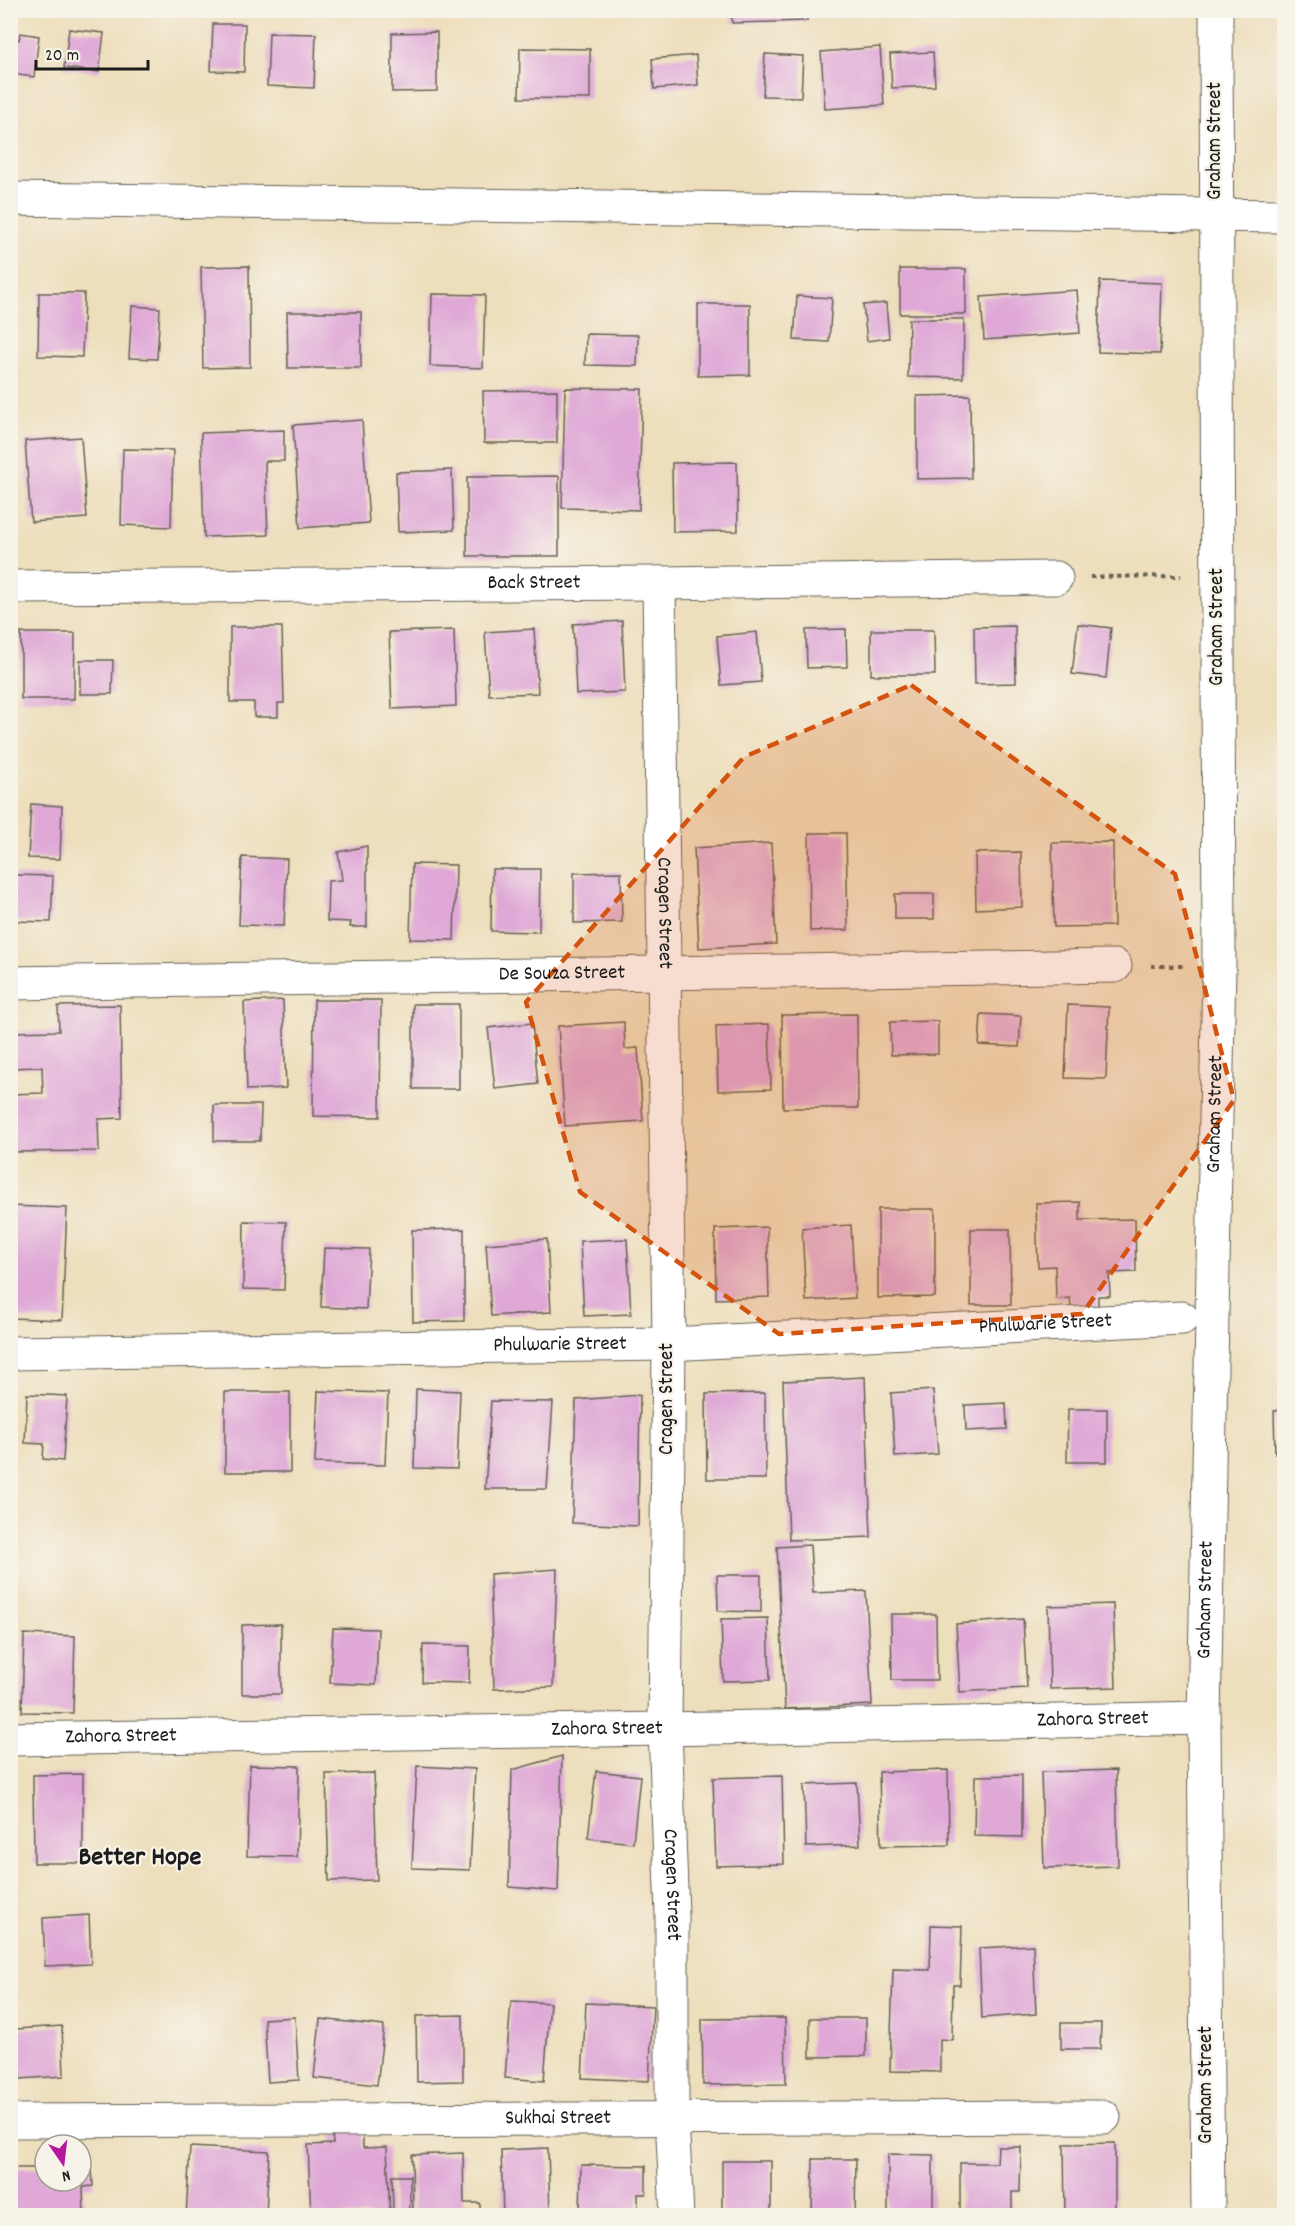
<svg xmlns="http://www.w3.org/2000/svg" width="1295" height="2226" viewBox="0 0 1295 2226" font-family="Dekko,sans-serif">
<rect width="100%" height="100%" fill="#f7f3e8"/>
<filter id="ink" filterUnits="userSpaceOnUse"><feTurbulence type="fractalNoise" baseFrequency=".0167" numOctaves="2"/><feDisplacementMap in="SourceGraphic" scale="12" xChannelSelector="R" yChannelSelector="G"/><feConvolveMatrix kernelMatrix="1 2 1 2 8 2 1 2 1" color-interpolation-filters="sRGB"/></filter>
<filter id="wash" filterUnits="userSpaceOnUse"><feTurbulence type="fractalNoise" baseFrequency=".008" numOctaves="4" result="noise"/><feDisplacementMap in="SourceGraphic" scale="24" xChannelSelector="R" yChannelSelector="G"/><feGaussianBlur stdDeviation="1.35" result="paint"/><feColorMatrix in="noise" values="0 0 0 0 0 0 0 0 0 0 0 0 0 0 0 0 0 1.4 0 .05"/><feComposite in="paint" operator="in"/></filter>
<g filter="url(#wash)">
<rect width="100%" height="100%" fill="#eddebc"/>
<g id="blocks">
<!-- building -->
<g fill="#dfa8d7">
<polygon points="732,10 807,10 807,21 732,23"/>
<polygon points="213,24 245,24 244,72 211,71"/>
<polygon points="69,29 104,33 99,72 64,68"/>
<polygon points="437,32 437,91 392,92 392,33"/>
<polygon points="20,33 39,36 34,77 12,74 14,66 10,65 10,39 19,40"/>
<polygon points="269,33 316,34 314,88 267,86"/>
<polygon points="880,47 884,105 825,109 821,52"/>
<polygon points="520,48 590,49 590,99 519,98"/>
<polygon points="933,52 935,86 892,88 890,54"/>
<polygon points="765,54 803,56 801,97 763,96"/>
<polygon points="696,55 698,85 654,89 652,59"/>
<polygon points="249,266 250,367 203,368 201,267"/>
<rect x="900" y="269" width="66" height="45"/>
<polygon points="1100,281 1162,283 1160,354 1098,352"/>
<polygon points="1077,290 1080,333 984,340 981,297"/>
<polygon points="39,293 84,293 82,357 38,356"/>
<polygon points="432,294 485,295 483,368 430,366"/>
<polygon points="797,296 832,298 829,342 794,340"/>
<polygon points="886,303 889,338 867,341 863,305"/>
<polygon points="698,304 750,304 750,375 698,376"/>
<polygon points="132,306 160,308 157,359 129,358"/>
<polygon points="287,312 361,312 361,368 288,368"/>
<polygon points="909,319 964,319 963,378 908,377"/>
<polygon points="586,334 638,335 637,366 585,365"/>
<polygon points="565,388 642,389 639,510 562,508"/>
<polygon points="557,390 557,443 484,443 483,391"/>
<polygon points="970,395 971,478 917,479 917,396"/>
<polygon points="362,420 369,523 300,528 293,425"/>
<polygon points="284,430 284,461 265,461 268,535 204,537 201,433"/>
<polygon points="81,437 87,518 31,522 25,441"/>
<polygon points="123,449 173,450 171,527 121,525"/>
<polygon points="737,462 738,531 673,532 672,463"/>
<polygon points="452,470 454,530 398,532 396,472"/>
<polygon points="559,476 559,556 467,556 467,477"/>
<polygon points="622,621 625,692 576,694 573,624"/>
<polygon points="1078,624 1111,628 1106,678 1072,674"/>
<polygon points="1015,626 1016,683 975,684 974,627"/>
<polygon points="230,627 282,627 284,703 278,703 278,717 254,717 254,702 230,702"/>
<polygon points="534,629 538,693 489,695 485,632"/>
<polygon points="846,629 847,667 807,668 806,630"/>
<polygon points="454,630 456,706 392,709 389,632"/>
<polygon points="871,630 934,630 935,675 871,675"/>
<polygon points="757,632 761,682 721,685 717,636"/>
<polygon points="21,633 75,633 74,699 21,699"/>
<polygon points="80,660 113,660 112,694 80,694"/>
<polygon points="31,804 62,806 60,859 28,858"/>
<polygon points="809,833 846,833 848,930 810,931"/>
<polygon points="1113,842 1114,926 1054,927 1052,843"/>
<polygon points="771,843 776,944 699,948 694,848"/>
<polygon points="367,846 367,927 350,927 351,922 327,921 328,881 342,880 338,852"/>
<polygon points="1021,852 1022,907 976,909 975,853"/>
<polygon points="242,857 287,859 284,926 239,925"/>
<polygon points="412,864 456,865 454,940 410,939"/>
<polygon points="492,869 540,869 539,932 491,931"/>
<polygon points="621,872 622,922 574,923 574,873"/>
<polygon points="14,875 53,876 51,922 12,921"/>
<rect x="895" y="894" width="39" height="25"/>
<polygon points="283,1000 286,1088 247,1090 244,1002"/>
<polygon points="314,1000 381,1000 380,1117 313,1116"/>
<rect x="413" y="1004" width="46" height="85"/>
<polygon points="120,1005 122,1118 98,1119 99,1151 10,1152 10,1094 43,1093 42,1067 10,1068 10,1032 59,1031 58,1006"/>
<polygon points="1068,1005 1109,1007 1106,1079 1065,1078"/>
<polygon points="857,1014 858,1108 783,1108 782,1015"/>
<polygon points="981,1014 1021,1016 1019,1047 979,1045"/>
<polygon points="938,1021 938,1054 891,1055 890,1022"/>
<polygon points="624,1022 625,1049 638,1048 643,1121 565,1126 558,1026"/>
<polygon points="532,1023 538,1084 495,1089 488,1028"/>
<polygon points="769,1024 771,1089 718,1091 716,1026"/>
<polygon points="214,1105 261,1105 260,1141 214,1141"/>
<polygon points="1080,1202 1080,1220 1135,1219 1136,1272 1109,1273 1110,1296 1098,1296 1098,1307 1071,1308 1070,1298 1056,1299 1055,1266 1038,1267 1036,1203"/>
<polygon points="10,1206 67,1208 62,1320 10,1318"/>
<polygon points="878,1209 935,1209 935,1297 878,1298"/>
<polygon points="244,1221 286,1222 284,1290 243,1289"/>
<polygon points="851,1225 855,1298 806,1301 802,1228"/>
<polygon points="767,1227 769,1297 716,1299 715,1229"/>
<polygon points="464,1229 464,1321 413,1322 412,1230"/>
<polygon points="971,1229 1010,1229 1011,1305 971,1305"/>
<polygon points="547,1239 551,1312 491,1316 486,1244"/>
<polygon points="627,1239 631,1314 584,1316 580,1241"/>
<polygon points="324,1248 369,1249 366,1309 321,1307"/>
<polygon points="865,1377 871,1537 789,1540 783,1381"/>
<polygon points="416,1389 460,1391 457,1469 414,1468"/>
<polygon points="933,1390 938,1454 895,1457 891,1393"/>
<polygon points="318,1391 388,1393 385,1465 315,1463"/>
<rect x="225" y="1392" width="65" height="80"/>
<polygon points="765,1393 766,1479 707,1479 706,1394"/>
<polygon points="27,1394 67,1396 63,1461 43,1459 44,1444 25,1443"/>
<polygon points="640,1395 638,1526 572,1523 576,1400"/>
<polygon points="491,1401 553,1402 547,1489 485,1489"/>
<polygon points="1006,1403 1007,1429 966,1431 965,1405"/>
<polygon points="1068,1409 1107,1409 1107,1462 1067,1462"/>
<polygon points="1284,1410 1284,1454 1275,1454 1274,1411"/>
<polygon points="810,1545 813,1593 866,1591 872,1705 785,1709 777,1547"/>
<polygon points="557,1569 553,1687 494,1689 490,1574"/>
<polygon points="717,1575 761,1575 761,1612 718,1611"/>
<polygon points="1113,1604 1116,1687 1050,1689 1048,1606"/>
<polygon points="891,1614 936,1614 937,1680 892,1680"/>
<polygon points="768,1618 770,1680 723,1681 721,1619"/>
<polygon points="1023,1619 1027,1688 960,1692 956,1624"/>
<polygon points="281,1624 281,1694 242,1694 242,1625"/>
<polygon points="333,1628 378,1629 376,1685 330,1683"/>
<polygon points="24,1634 75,1636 73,1713 22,1712"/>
<polygon points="423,1645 470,1646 469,1683 422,1682"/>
<polygon points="562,1756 558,1891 509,1887 512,1770"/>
<polygon points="10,1759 13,1759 12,1786 10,1786"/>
<polygon points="250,1765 299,1766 297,1857 247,1856"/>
<polygon points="417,1766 475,1769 470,1870 412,1868"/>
<polygon points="948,1770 949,1845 881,1846 879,1772"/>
<polygon points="1116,1770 1118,1866 1044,1868 1041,1772"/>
<polygon points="596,1771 640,1776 633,1843 588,1838"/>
<polygon points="374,1773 377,1880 329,1881 326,1774"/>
<polygon points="83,1774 83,1863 34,1863 33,1775"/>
<polygon points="1022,1775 1022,1837 974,1836 975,1776"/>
<polygon points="782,1776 784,1864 716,1866 713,1778"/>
<polygon points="857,1783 860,1845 806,1847 804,1785"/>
<polygon points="89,1915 91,1964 45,1966 43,1918"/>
<polygon points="931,1925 962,1926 960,1985 953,1985 952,2040 940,2039 940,2072 890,2071 893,1969 930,1970"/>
<polygon points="1033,1945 1036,2014 982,2018 979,1948"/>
<polygon points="511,2001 550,2003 544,2081 505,2078"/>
<polygon points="586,2003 653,2006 649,2081 582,2078"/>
<polygon points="463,2015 463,2081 417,2082 416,2016"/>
<polygon points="295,2017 299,2080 268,2082 264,2019"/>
<polygon points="785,2018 786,2084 703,2085 702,2019"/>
<polygon points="810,2018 866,2018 866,2056 810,2057"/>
<polygon points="320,2019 384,2026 377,2085 314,2078"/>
<polygon points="1061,2023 1101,2023 1100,2049 1061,2049"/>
<polygon points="62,2026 64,2076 20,2079 16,2029"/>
<polygon points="363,2132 363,2148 387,2147 390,2216 311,2216 308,2145 333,2144 332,2133"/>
<polygon points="1115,2143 1115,2216 1065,2216 1064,2144"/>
<polygon points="190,2147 269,2151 266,2216 186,2216"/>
<polygon points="998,2147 1021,2147 1020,2192 1012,2192 1012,2216 960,2216 960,2163 997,2163"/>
<polygon points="548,2148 550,2216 503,2216 501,2150"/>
<polygon points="39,2149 45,2149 45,2181 81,2181 81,2167 92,2167 93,2186 83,2187 84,2216 10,2216 10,2168 39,2168"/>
<polygon points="463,2153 464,2203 480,2203 480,2216 413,2216 412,2155"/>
<polygon points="888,2154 933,2155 933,2216 888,2216"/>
<polygon points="813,2159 856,2159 855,2216 812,2216"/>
<rect x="722" y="2161" width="49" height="55"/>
<polygon points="581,2165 646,2166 646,2194 638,2194 638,2216 580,2216"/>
<polygon points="392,2176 410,2176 410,2216 393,2216"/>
</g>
</g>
</g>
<g filter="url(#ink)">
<use href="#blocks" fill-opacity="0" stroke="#656054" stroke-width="1.5"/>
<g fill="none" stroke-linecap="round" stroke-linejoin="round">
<defs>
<g id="street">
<path id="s1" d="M659 583 669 1344 665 1729 672 1915V2117L677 2216"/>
<path id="s2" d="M10 587 659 583 1056 578"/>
<path id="s3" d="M10 983 1115 966"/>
<path id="s4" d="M10 1353 669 1344 1182 1318"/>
<path id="s5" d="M10 1739 665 1729 1204 1718"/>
<path id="s6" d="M10 2121 1104 2117"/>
<path id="s7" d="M1208 2216 1204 1718 1219 967 1216 10"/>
</g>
<polyline id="secondary" points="10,199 1284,216"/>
</defs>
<!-- street casing -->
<use href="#street" stroke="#656054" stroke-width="35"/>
<!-- secondary casing -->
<use href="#secondary" stroke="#656054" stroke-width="35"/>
<!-- path -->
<g stroke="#656054" stroke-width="4" stroke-dasharray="4.5 4.5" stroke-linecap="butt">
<polyline points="1090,577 1181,576"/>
<polyline points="1151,966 1185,966"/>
</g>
<!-- street -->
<use href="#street" stroke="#fff" stroke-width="33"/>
<!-- secondary -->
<use href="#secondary" stroke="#fff" stroke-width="33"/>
</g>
</g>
<!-- marked area -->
<path fill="#d4530e" fill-opacity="0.2" stroke="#d4530e" stroke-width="4.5" stroke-dasharray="12 8" stroke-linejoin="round" d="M911 685 1175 874 1234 1100 1082 1314 779 1334 580 1192 526 1002 744 757Z"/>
<g text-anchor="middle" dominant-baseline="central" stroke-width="4.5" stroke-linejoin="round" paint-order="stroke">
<!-- street labels -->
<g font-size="21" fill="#1c1c1c" stroke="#f7f3e8">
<text transform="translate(1216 141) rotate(-90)">Graham Street</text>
<text stroke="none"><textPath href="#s2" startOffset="524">Back Street</textPath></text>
<text transform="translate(1218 627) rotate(-90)">Graham Street</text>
<text stroke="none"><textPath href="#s1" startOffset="330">Cragen Street</textPath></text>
<text stroke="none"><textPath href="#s3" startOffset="552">De Souza Street</textPath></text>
<text stroke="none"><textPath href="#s7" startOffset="1102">Graham Street</textPath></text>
<text stroke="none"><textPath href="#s4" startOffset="1036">Phulwarie Street</textPath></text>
<text stroke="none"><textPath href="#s4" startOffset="550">Phulwarie Street</textPath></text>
<text transform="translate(668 1399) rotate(-90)">Cragen Street</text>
<text stroke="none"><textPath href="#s7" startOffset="616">Graham Street</textPath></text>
<text stroke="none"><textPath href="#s5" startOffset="1083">Zahora Street</textPath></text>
<text stroke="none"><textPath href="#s5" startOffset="597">Zahora Street</textPath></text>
<text stroke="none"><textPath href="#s5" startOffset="111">Zahora Street</textPath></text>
<text stroke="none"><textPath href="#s1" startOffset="1302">Cragen Street</textPath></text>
<text transform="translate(1207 2085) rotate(-90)">Graham Street</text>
<text stroke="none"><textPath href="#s6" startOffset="548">Sukhai Street</textPath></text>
</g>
<!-- district labels -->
<g font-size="27" font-weight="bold" fill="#1c1c1c" stroke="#f7f3e8">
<text x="140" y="1858">Better Hope</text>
</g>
</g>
<!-- margin -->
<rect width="1295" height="2226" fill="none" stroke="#f7f3e8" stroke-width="36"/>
<!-- north arrow -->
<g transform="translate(63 2163) rotate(166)"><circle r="28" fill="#f7f3e8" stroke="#9f9d96" stroke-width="1.5"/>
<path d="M0-4.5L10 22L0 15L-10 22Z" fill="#b5179e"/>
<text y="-9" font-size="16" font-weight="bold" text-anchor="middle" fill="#1c1c1c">N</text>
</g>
<!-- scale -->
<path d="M36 60v9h112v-9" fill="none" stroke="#1c1c1c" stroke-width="3"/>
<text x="45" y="60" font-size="18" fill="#1c1c1c" stroke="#f7f3e8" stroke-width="4.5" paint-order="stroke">20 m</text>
</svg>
